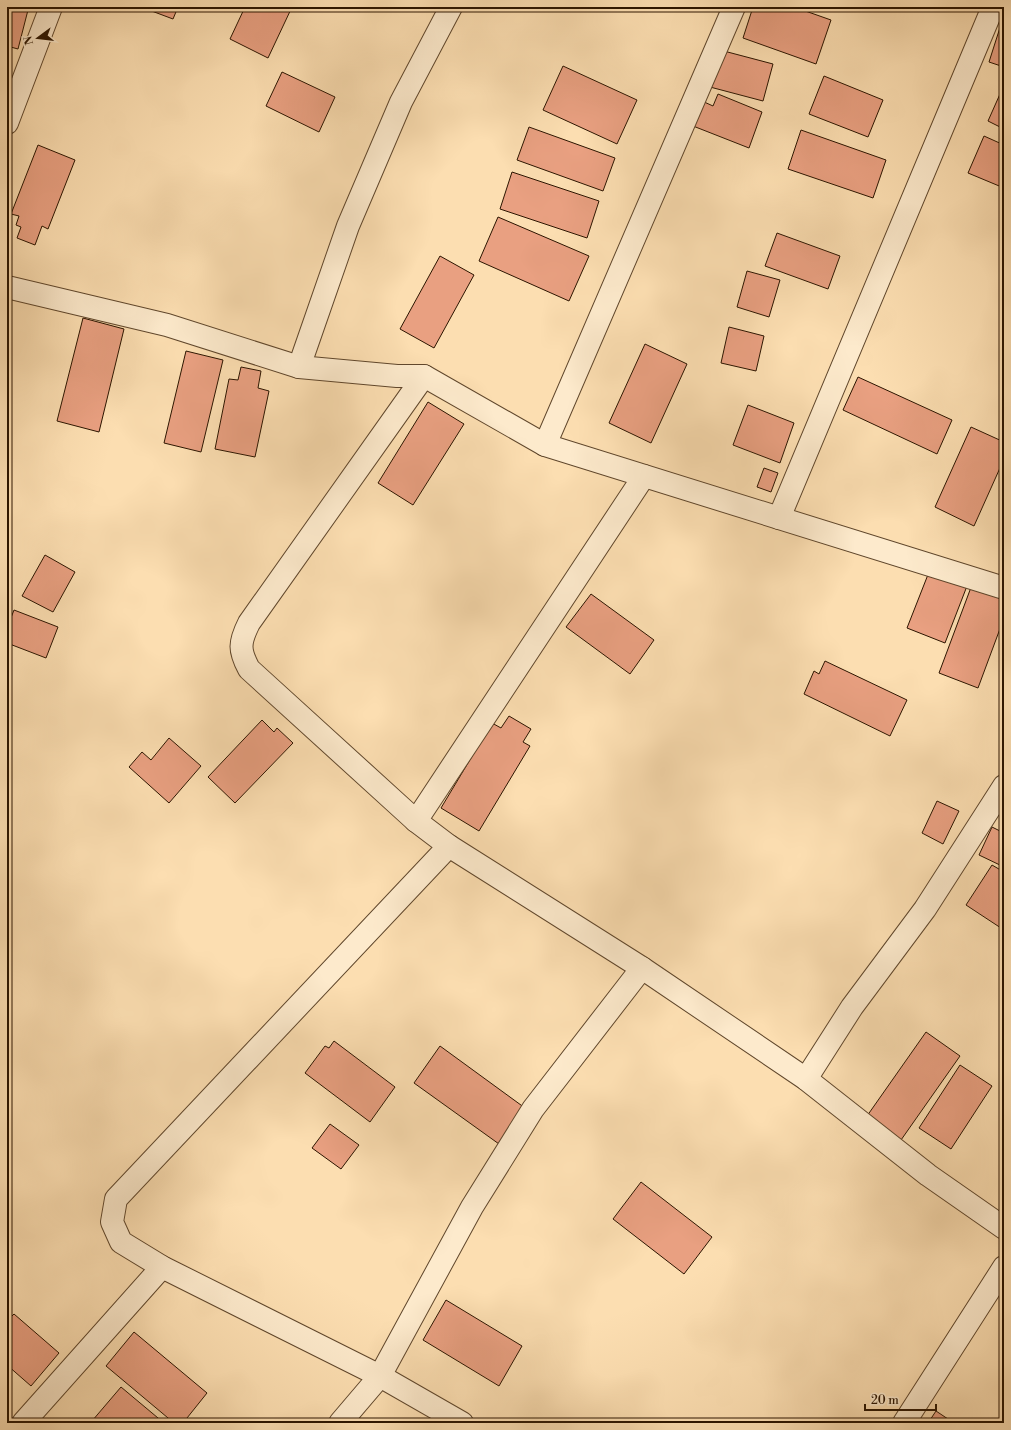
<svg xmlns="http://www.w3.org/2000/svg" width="1011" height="1430" viewBox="0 0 1011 1430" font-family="'Libre Bodoni',serif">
<rect width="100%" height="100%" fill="#fcdeb1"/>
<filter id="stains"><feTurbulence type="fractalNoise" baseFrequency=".005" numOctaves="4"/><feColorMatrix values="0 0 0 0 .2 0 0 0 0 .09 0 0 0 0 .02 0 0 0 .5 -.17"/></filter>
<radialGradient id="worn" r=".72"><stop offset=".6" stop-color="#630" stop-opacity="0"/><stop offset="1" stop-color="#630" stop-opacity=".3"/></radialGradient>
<!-- building -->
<g fill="#e9a081" stroke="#2c1500">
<polygon points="7,7 18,7 28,10 18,49 7,46"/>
<polygon points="141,7 178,7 173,19"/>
<polygon points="245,7 292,7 268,58 230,39"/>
<polygon points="753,7 794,7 831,20 816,64 743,38"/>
<polygon points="1004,15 1004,67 989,62"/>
<polygon points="720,50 773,64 763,101 710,87"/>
<polygon points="563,66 637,100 617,144 543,110"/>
<polygon points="282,72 335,97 319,132 266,106"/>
<polygon points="824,76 883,100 868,137 809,114"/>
<polygon points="1004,85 1004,129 988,121"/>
<polygon points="718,94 762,112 749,148 693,126 702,101 713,106"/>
<polygon points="529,127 615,158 603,191 517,160"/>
<polygon points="801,130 886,160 873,198 788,169"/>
<polygon points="984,136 1004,145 1004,188 968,173"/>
<polygon points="38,145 75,160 48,229 42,226 35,245 17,238 21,227 16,225 19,216 11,214"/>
<polygon points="512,172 599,201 587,238 500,209"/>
<polygon points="498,217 589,256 569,301 479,261"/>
<polygon points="777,233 840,256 828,289 765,266"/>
<polygon points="440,256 474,275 434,348 400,329"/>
<polygon points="747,271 780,280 769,317 737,307"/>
<polygon points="83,318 124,329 99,432 57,421"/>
<polygon points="729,327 764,336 756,371 721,363"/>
<polygon points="645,344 687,364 651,443 609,423"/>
<polygon points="186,351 223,360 201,452 164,443"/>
<polygon points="241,367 261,371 258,388 269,391 255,457 215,449 229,379 238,380"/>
<polygon points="858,377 952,420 937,454 843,410"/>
<polygon points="428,402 464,424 413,505 378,483"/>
<polygon points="748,405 794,423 780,463 733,445"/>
<polygon points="971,427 1004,442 1004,459 974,526 935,507"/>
<polygon points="764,468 778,473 771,492 757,487"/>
<polygon points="45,555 75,572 53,612 22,596"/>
<polygon points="929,572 967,586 945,643 907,628"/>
<polygon points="973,582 1004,594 1004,618 978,688 939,673"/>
<polygon points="591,594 654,640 630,674 566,627"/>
<polygon points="14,610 58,627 46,658 7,643 7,628"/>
<polygon points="825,661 907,700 890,736 804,694 814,671 819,674"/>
<polygon points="509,716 531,729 523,742 530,746 479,831 441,808 492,723 501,728"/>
<polygon points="262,720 274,732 277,728 293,743 235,803 208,777"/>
<polygon points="169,738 201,766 169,803 129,767 142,752 151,760"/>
<polygon points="937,801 959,811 943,844 922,833"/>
<polygon points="992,827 1004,833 1004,862 1002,866 979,855"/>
<polygon points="992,865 1004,872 1004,930 966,905"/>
<polygon points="926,1032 960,1056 901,1140 867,1116"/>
<polygon points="334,1041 395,1087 370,1122 305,1073 325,1046 329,1048"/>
<polygon points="440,1046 525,1108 499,1144 414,1083"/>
<polygon points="960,1065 992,1086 951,1149 919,1128"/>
<polygon points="330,1124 359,1145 341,1169 312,1148"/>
<polygon points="641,1182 712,1237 684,1274 613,1219"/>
<polygon points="446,1300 522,1346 499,1386 423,1340"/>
<polygon points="14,1314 59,1353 31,1386 7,1365 7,1321"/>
<polygon points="134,1332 207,1393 183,1423 174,1423 106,1366"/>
<polygon points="121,1387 164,1423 94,1423 92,1421"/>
<polygon points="936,1411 954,1423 928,1423"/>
</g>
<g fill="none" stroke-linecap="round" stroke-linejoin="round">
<defs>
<g id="street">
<polyline points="7,123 51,7"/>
<polyline points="7,287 167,325 299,367 397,376 424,376 545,445 1004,588"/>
<polyline points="299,367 348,226 401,102 451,7"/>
<path d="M424 376 249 623C239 643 239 650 249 669L416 821 449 846 642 968 806 1079 928 1175 1004 1228"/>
<polyline points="545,445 734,7"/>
<polyline points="779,518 993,7"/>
<polyline points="416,821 644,476"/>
<polyline points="449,846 116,1199 112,1222 121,1242 162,1267 380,1376 462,1423"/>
<polyline points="806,1079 852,1007 925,909 1004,786"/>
<polyline points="23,1423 162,1267"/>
<polyline points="340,1423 380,1376 472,1207 533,1109 642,968"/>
<polyline points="904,1423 1004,1267"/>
</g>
</defs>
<!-- street casing -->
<use href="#street" stroke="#60472c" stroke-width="24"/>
<!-- street -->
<use href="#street" stroke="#fdeacc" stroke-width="22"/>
</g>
<!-- margin -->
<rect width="1011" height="1430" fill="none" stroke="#fcdeb1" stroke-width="24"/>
<rect x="8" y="8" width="995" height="1414" fill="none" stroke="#2c1500" stroke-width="2"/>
<rect x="12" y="12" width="987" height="1406" fill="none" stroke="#2c1500"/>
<!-- north arrow -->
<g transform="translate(38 38) rotate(255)" stroke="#fdeacc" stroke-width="3" paint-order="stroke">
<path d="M0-3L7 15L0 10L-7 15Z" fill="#2c1500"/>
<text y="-6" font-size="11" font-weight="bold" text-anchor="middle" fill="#2c1500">N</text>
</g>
<!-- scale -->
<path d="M865 1404v6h71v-6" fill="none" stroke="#2c1500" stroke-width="2"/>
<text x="871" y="1404" font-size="12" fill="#2c1500" stroke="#fdeacc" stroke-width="3" paint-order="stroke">20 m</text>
<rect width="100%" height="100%" filter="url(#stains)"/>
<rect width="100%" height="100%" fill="url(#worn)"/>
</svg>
